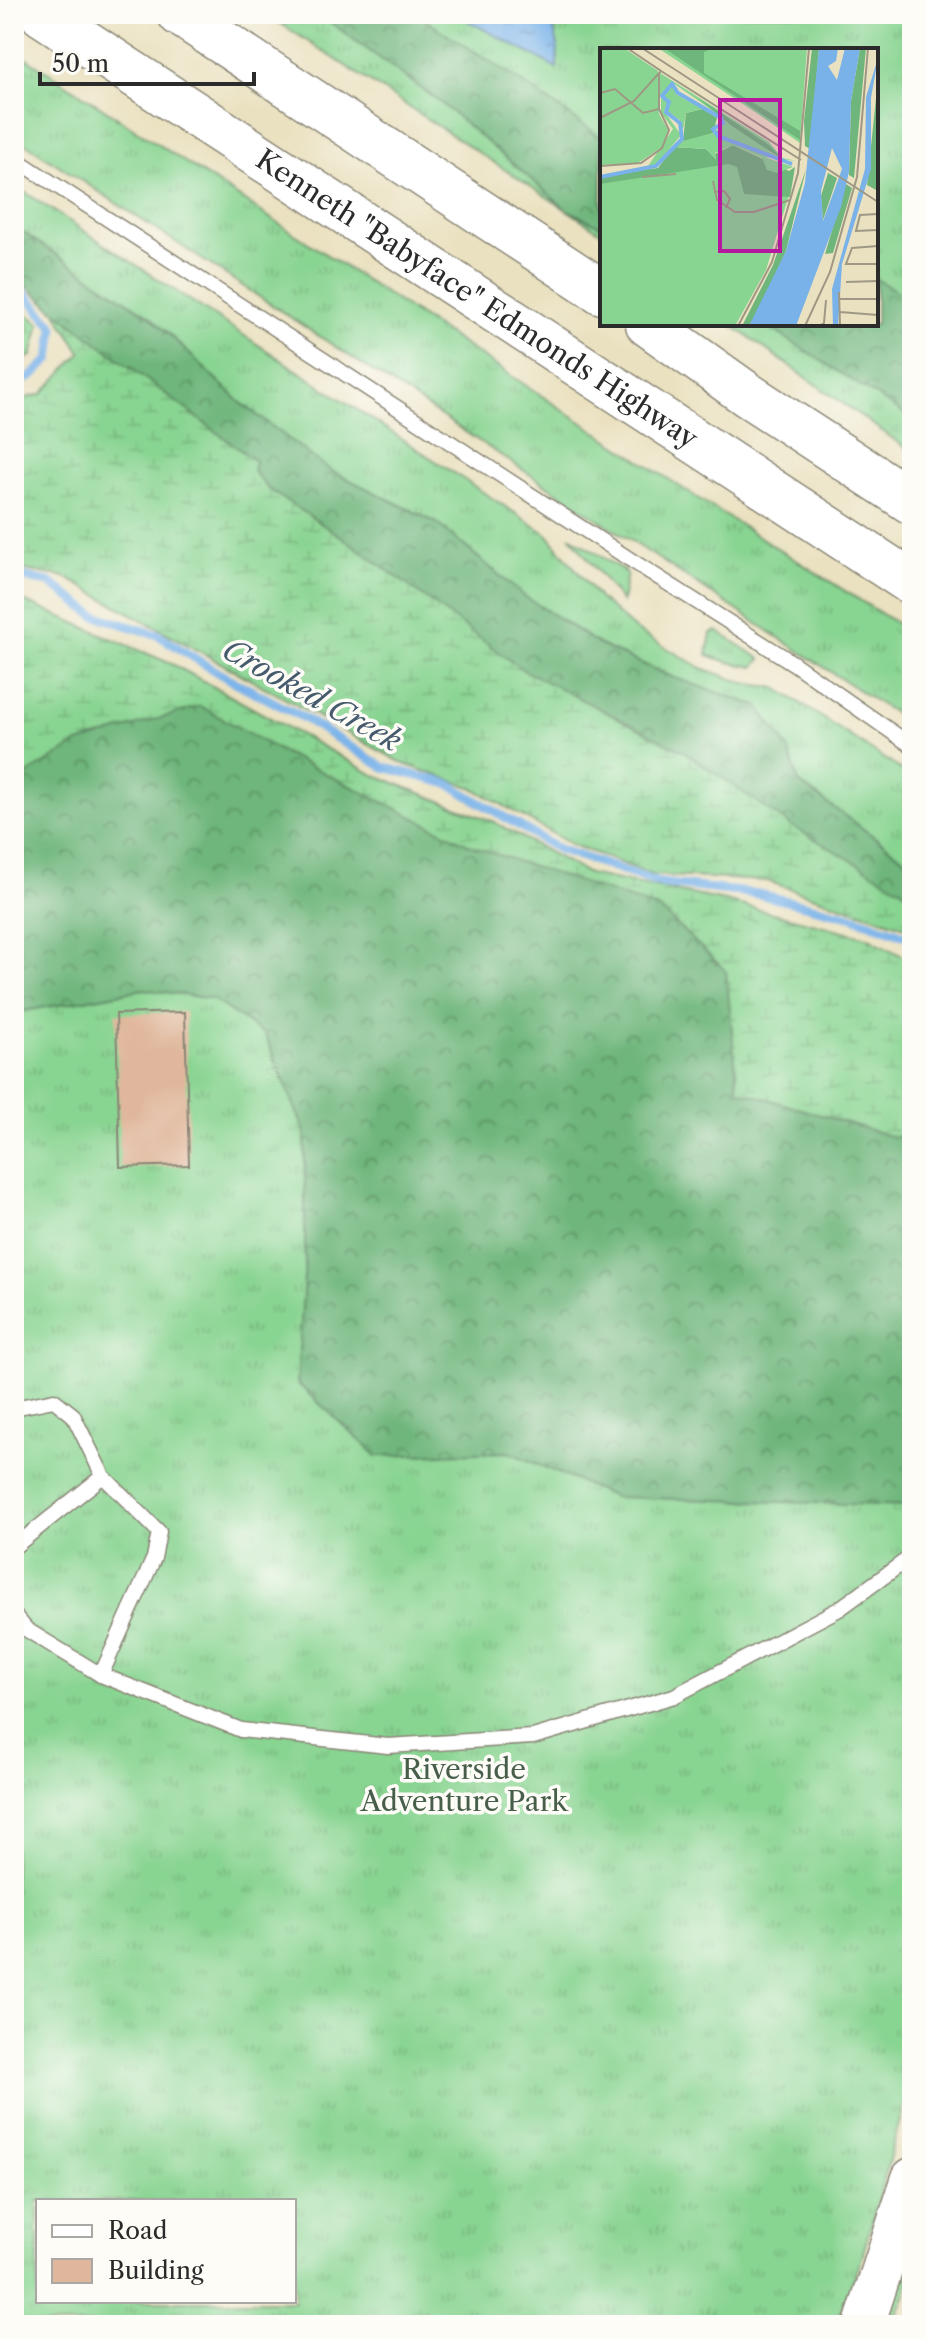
<svg xmlns="http://www.w3.org/2000/svg" width="926" height="2339" viewBox="0 0 926 2339" font-family="'Libre Caslon Text',serif">
<defs>
<pattern id="grass-tufts" width="24" height="20" patternUnits="userSpaceOnUse" patternTransform="scale(2)"><rect width="24" height="20" fill="#88d491"/><path d="M3 7l-1-3M5 7V3M7 7l1-3M15 17l-1-3M17 17v-4M19 17l1-3" fill="none" stroke="#76b67d"/></pattern>
<pattern id="forest-crowns" width="20" height="18" patternUnits="userSpaceOnUse" patternTransform="scale(2)"><rect width="20" height="18" fill="#6eb67b"/><path d="M2 6a3 3 0 1 1 6 0M12 15a3 3 0 1 1 6 0" fill="none" stroke="#5b9465"/></pattern>
<pattern id="wetland-marsh" width="20" height="14" patternUnits="userSpaceOnUse" patternTransform="scale(2)"><rect width="20" height="14" fill="#88d491"/><path d="M1 5h8M5 5V1M11 12h8M15 12V8" fill="none" stroke="#76b67d"/></pattern>
<pattern id="water-ripples" width="26" height="14" patternUnits="userSpaceOnUse" patternTransform="scale(2)"><rect width="26" height="14" fill="#79b2e9"/><path d="M2 4q2-2 4 0t4 0M15 11q2-2 4 0t4 0" fill="none" stroke="#6391bd"/></pattern>
</defs>
<rect width="100%" height="100%" fill="#fdfcf7"/>
<filter id="ink" filterUnits="userSpaceOnUse"><feTurbulence type="fractalNoise" baseFrequency=".0125" numOctaves="2"/><feDisplacementMap in="SourceGraphic" scale="16" xChannelSelector="R" yChannelSelector="G"/><feConvolveMatrix kernelMatrix="1 2 1 2 8 2 1 2 1" color-interpolation-filters="sRGB"/></filter>
<filter id="wash" filterUnits="userSpaceOnUse"><feTurbulence type="fractalNoise" baseFrequency=".006" numOctaves="4" result="noise"/><feDisplacementMap in="SourceGraphic" scale="32" xChannelSelector="R" yChannelSelector="G"/><feGaussianBlur stdDeviation="1.8" result="paint"/><feColorMatrix in="noise" values="0 0 0 0 0 0 0 0 0 0 0 0 0 0 0 0 0 1.4 0 .05"/><feComposite in="paint" operator="in"/></filter>
<g filter="url(#wash)">
<rect width="100%" height="100%" fill="#eae1c0"/>
<!-- grass -->
<g fill="url(#grass-tufts)" stroke="#5a805e" stroke-width="2" fill-rule="evenodd">
<polygon points="266,14 912,14 912,452 730,324 876,324 876,50 602,50 602,233"/>
<polygon points="14,50 699,499 912,633 912,725 14,136"/>
<polygon points="14,185 547,534 599,598 637,631 702,668 744,683 777,688 912,777 912,864 799,783 788,748 672,677 600,645 524,596 437,523 331,471 282,436 55,311 14,275"/>
<polygon points="570,536 627,573 622,602"/>
<polygon points="717,631 761,659 754,667 728,662 707,655 711,633"/>
<path d="M14 957 241 973 912 1399V2077L861 2261 835 2325H14ZM38 2201H294V2301H38Z"/>
<polygon points="912,2239 912,2272 906,2294 893,2325 883,2325"/>
</g>
<!-- forest -->
<g fill="url(#forest-crowns)" stroke="#4c7053" stroke-width="2">
<polygon points="319,14 416,14 516,78 602,138 602,227 567,210 441,103"/>
<polygon points="14,225 33,239 151,317 240,402 331,471 437,523 524,596 600,645 672,677 758,706 788,748 799,783 912,864 912,895 793,827 683,751 523,670 346,540 268,489 253,471 255,461 55,311 14,275"/>
<polygon points="876,279 912,300 912,419 764,324 876,324"/>
<polygon points="200,706 284,753 472,845 660,909 726,971 738,1090 894,1137 912,1133 912,1506 614,1497 509,1452 377,1456 297,1383 305,1262 305,1132 265,1035 212,999 144,989 14,1013 14,782 78,743"/>
</g>
<!-- wetland -->
<g fill="url(#wetland-marsh)" stroke="#5a805e" stroke-width="2">
<polygon points="14,303 40,324 32,356 14,364"/>
<polygon points="55,311 255,461 253,471 268,489 346,540 523,670 683,751 793,827 912,895 912,929 767,881 652,875 571,844 471,787 404,764 65,577 14,568 14,401 42,394 81,353"/>
<polygon points="14,597 174,665 372,774 494,822 588,874 725,901 867,937 912,961 912,1133 894,1137 738,1090 726,971 660,909 472,846 284,753 200,706 78,743 14,782"/>
</g>
<!-- water -->
<polygon fill="url(#water-ripples)" stroke="#526e8a" stroke-width="2" points="455,14 550,14 558,46 557,68"/>
<g fill="none" stroke-linecap="round" stroke-linejoin="round">
<!-- stream -->
<g stroke="#79b2e9" stroke-width="9">
<polyline points="14,281 54,327 50,359 31,377 14,383"/>
<polyline points="14,576 49,582 94,615 158,635 220,674 302,717 383,767 449,784 558,849 659,883 758,894 850,916 912,938"/>
</g>
</g>
<g id="blocks">
<!-- building -->
<polygon fill="#e0b79c" points="185,1012 189,1165 120,1167 116,1014"/>
</g>
</g>
<g filter="url(#ink)">
<use href="#blocks" fill-opacity="0" stroke="#8a8676" stroke-width="2"/>
<g fill="none" stroke-linecap="round" stroke-linejoin="round">
<defs>
<g id="lane">
<polyline points="14,158 634,562 793,663 912,746"/>
<polyline points="14,1408 54,1400 73,1415 103,1476 159,1532 154,1558 101,1675"/>
<polyline points="14,1547 103,1476"/>
<polyline points="14,1615 27,1630 101,1675 241,1730 388,1746 533,1737 674,1696 839,1609 912,1556"/>
</g>
<polyline id="secondary" points="864,2325 912,2178"/>
<g id="highway">
<path id="s1" d="M42 14 912 583"/>
<polyline points="180,14 602,292"/>
<polyline points="648,324 748,395 912,502"/>
</g>
</defs>
<!-- lane casing -->
<use href="#lane" stroke="#8a8676" stroke-width="17"/>
<!-- secondary casing -->
<use href="#secondary" stroke="#8a8676" stroke-width="43"/>
<!-- highway casing -->
<use href="#highway" stroke="#8a8676" stroke-width="47"/>
<!-- lane -->
<use href="#lane" stroke="#fff" stroke-width="14"/>
<!-- secondary -->
<use href="#secondary" stroke="#fff" stroke-width="40"/>
<!-- highway -->
<use href="#highway" stroke="#fff" stroke-width="44"/>
</g>
</g>
<g text-anchor="middle" dominant-baseline="central" stroke-width="7" stroke-linejoin="round" paint-order="stroke">
<!-- street labels -->
<g font-size="28" fill="#2b2b2b" stroke="#fdfcf7">
<text stroke="none"><textPath href="#s1" startOffset="520">Kenneth "Babyface" Edmonds Highway</textPath></text>
</g>
<!-- park labels -->
<g font-size="28" fill="#475e4a" stroke="#fdfcf7">
<text x="464" y="1769">Riverside<tspan x="464" dy="32">Adventure Park</tspan></text>
</g>
<!-- water labels -->
<g font-size="30" font-style="italic" fill="#465a6e" stroke="#fdfcf7">
<text transform="translate(312 695) rotate(29)">Crooked Creek</text>
</g>
</g>
<!-- overview -->
<g transform="translate(600 48)">
<rect width="278" height="278" fill="#eae1c0"/>
<path d="M58 0H207L200 95 158 66ZM60 25 169 94 184 112 73 35 60 48ZM135 115 189 147 166 222 135 278H0V134Z" fill="#88d491"/>
<path d="M64 0H113L104 4V25L200 83V92ZM212 0H219L210 101 205 98 204 73ZM260 0H266L254 130 249 127 251 53ZM278 31V143L267 137ZM98 50 169 97 182 111 137 83ZM103 61 117 70 112 89 83 93 86 65ZM133 97 189 123 195 119 190 149 144 146 137 119 129 116 0 136V131L11 126 58 120 74 99 106 101 116 111 115 106ZM206 121 186 203 165 251 149 278H142L173 217ZM228 125 237 130 223 172 221 148ZM246 136 252 140 233 205 225 206Z" fill="#6eb67b"/>
<path d="M72 37 77 47 103 61 86 65 83 82 80 72 67 63 69 51 63 48ZM61 50 68 53 64 63 81 87 57 116 48 118 73 81 61 65ZM123 72 178 109 196 113 165 109 193 119 177 125 167 122 162 110 133 97 115 105 116 112 106 101 74 99 64 107 77 96 83 93 112 85 154 105 115 86Z" fill="#88d491"/>
<path d="M0 0H24L58 23 59 66 68 82 62 99 38 115 0 117Z" fill="#88d491"/>
<path d="M219 0H238L236 13 228 18 237 32 245 0H260L251 53 249 124 241 159 196 278H149L186 203 205 135ZM232 100 242 121 223 173 221 143ZM278 10 271 50V121L242 216 238 278H233L232 241 265 121 266 49Z" fill="#79b2e9" fill-rule="evenodd"/>
<path fill="none" stroke="#79b2e9" stroke-width="4" d="M0 129 56 118 82 91 80 75 66 64 69 54 62 48 72 36 78 45 121 70 123 75 113 81 118 88 192 116"/>
<path fill="none" stroke="#9e9884" stroke-width="2" d="M42 0 278 154M61 23 201 112M0 45 15 41 43 65 59 61M0 70 34 53 61 23 27 0M0 118 41 115 62 100 69 82 59 61V26M42 129 76 126M113 133 117 152 135 164H154L190 152M114 144 124 143 130 151 126 160M278 166 260 167 256 183 278 182M278 198 252 200 246 216H278M246 234 278 233M239 244 240 278M239 251H278M240 264 278 267M138 278 172 214 198 125 209 0M205 278 230 224 257 129 268 0M219 278 224 275 226 252"/>
<path fill="#b5179e" fill-opacity="0.15" stroke="#b5179e" stroke-width="4" d="M120 52H180V203H120Z"/>
<rect width="278" height="278" fill="none" stroke="#2b2b2b" stroke-width="4"/>
</g>
<!-- margin -->
<rect width="926" height="2339" fill="none" stroke="#fdfcf7" stroke-width="48"/>
<!-- legend -->
<rect x="36" y="2199" width="260" height="104" fill="#fdfcf7" stroke="#a9a8a5" stroke-width="2"/>
<rect x="52" y="2225" width="40" height="12" fill="#ffffff" stroke="#a9a8a5" stroke-width="2"/>
<text x="108" y="2239" font-size="24" fill="#2b2b2b">Road</text>
<rect x="52" y="2259" width="40" height="24" fill="#e0b79c" stroke="#a9a8a5" stroke-width="2"/>
<text x="108" y="2279" font-size="24" fill="#2b2b2b">Building</text>
<!-- scale -->
<path d="M40 72v12h214v-12" fill="none" stroke="#2b2b2b" stroke-width="4"/>
<text x="52" y="72" font-size="24" fill="#2b2b2b" stroke="#fdfcf7" stroke-width="6" paint-order="stroke">50 m</text>
</svg>
